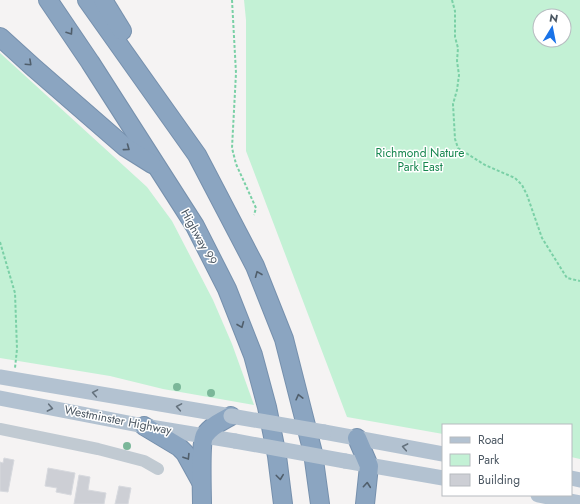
<svg xmlns="http://www.w3.org/2000/svg" width="580" height="504" viewBox="0 0 580 504" font-family="Jost,sans-serif">
<rect width="100%" height="100%" fill="#f5f3f3"/>
<!-- green -->
<g fill="#c3f1d5" fill-rule="evenodd">
<path d="M244 0H580V459L571 457V425H443V434L347 417 246 151V20ZM540 16H564V40H540Z"/>
<polygon points="0,53 147,187 172,221 213,300 232,344 254,405 163,389 110,376 0,358"/>
</g>
<!-- building -->
<g fill="#cdcfd5" stroke="#d7d9de">
<polygon points="4,458 14,460 8,492 0,491 0,462 3,463"/>
<polygon points="48,468 75,473 71,495 56,492 57,488 45,486"/>
<polygon points="79,475 90,477 88,490 106,493 104,504 74,504"/>
<polygon points="119,486 131,488 128,504 115,504"/>
</g>
<g fill="none" stroke-linecap="round" stroke-linejoin="round">
<defs>
<g id="highway">
<polyline points="48,0 90,62 195,226 227,289 253,355 267,407 277,456 283,504"/>
<polyline points="87,0 197,155 255,266 284,339 313,453 320,504"/>
<polyline points="103,0 122,31"/>
<polyline points="0,37 33,67 125,147 152,164"/>
<polyline points="144,426 179,447 185,453 201,482"/>
<polyline points="357,438 369,466 365,504"/>
<path d="M202 504C202 493 200 442 205 435 211 426 222 421 231 416"/>
</g>
</defs>
<!-- highway casing -->
<use href="#highway" stroke="#7690ad" stroke-width="20"/>
<!-- path -->
<g stroke="#7ad0a6" stroke-width="2" stroke-dasharray="3 2" stroke-linecap="butt">
<polyline points="232,0 236,73 232,148 236,164 256,208 254,215"/>
<polyline points="452,0 455,11 455,37 458,48 457,61 459,75 457,90 453,104 455,139 458,148 485,165 515,178 522,185 527,195 542,238 567,278 580,281"/>
<polyline points="0,242 15,293 17,349 15,368"/>
</g>
<!-- minor -->
<polyline stroke="#c1cad2" stroke-width="12" points="0,429 98,449 144,461 158,469"/>
<!-- major -->
<g stroke="#b3c2d1" stroke-width="15">
<polyline points="0,377 231,416"/>
<polyline points="0,398 144,426 235,441"/>
<polyline points="324,432 443,454"/>
<polyline points="345,461 443,478"/>
<polyline points="571,478 580,480"/>
<polyline points="538,495 580,503"/>
</g>
<!-- highway -->
<use href="#highway" stroke="#8ba5c1" stroke-width="18"/>
<!-- major-bridge -->
<g stroke="#b3c2d1" stroke-width="15">
<polyline points="231,416 324,432"/>
<polyline points="235,441 345,461"/>
</g>
</g>
<!-- trees -->
<g fill="#7bb799">
<circle cx="177" cy="387" r="4"/>
<circle cx="211" cy="393" r="4"/>
<circle cx="127" cy="446" r="4"/>
</g>
<!-- one-way arrows -->
<defs><path id="oneway-chevron" d="M-2-3.5L2.5 0L-2 3.5" fill="none" stroke-width="1.6" stroke-linecap="round" stroke-linejoin="round"/></defs>
<g stroke="#505e6b">
<use href="#oneway-chevron" transform="translate(70 32) rotate(56)"/>
<use href="#oneway-chevron" transform="translate(29 63) rotate(43)"/>
<use href="#oneway-chevron" transform="translate(127 148) rotate(36)"/>
<use href="#oneway-chevron" transform="translate(258 274) rotate(-112)"/>
<use href="#oneway-chevron" transform="translate(241 325) rotate(68)"/>
<use href="#oneway-chevron" transform="translate(299 397) rotate(-104)"/>
<use href="#oneway-chevron" transform="translate(187 457) rotate(58)"/>
<use href="#oneway-chevron" transform="translate(280 477) rotate(83)"/>
<use href="#oneway-chevron" transform="translate(367 485) rotate(-85)"/>
</g>
<g stroke="#64717d">
<use href="#oneway-chevron" transform="translate(95 393) rotate(-170)"/>
<use href="#oneway-chevron" transform="translate(179 407) rotate(-170)"/>
<use href="#oneway-chevron" transform="translate(50 408) rotate(11)"/>
<use href="#oneway-chevron" transform="translate(405 447) rotate(-169)"/>
</g>
<g text-anchor="middle" dominant-baseline="central" stroke-width="3" stroke-linejoin="round" paint-order="stroke">
<!-- park labels -->
<g font-size="12" fill="#17864f" stroke="#fff">
<text x="420" y="153">Richmond Nature<tspan x="420" dy="14">Park East</tspan></text>
</g>
<!-- street labels -->
<g font-size="12" fill="#4a5661" stroke="#fff">
<text transform="translate(199 237) rotate(61)">Highway 99</text>
<text transform="translate(118 420) rotate(11)">Westminster Highway</text>
</g>
</g>
<!-- legend -->
<rect x="442" y="424" width="130" height="72" fill="#ffffff" stroke="#b7bbc0"/>
<rect x="450" y="437" width="20" height="6" fill="#b3c2d1" stroke="#b7bbc0"/>
<text x="478" y="444" font-size="12" fill="#4a5661">Road</text>
<rect x="450" y="454" width="20" height="12" fill="#c3f1d5" stroke="#b7bbc0"/>
<text x="478" y="464" font-size="12" fill="#4a5661">Park</text>
<rect x="450" y="474" width="20" height="12" fill="#cdcfd5" stroke="#b7bbc0"/>
<text x="478" y="484" font-size="12" fill="#4a5661">Building</text>
<!-- north arrow -->
<g transform="translate(552 28) rotate(10)"><circle r="19" fill="#ffffff" stroke="#b7bbc0"/>
<path d="M0-3L7 15L0 10L-7 15Z" fill="#1a73e8"/>
<text y="-6" font-size="11" font-weight="bold" text-anchor="middle" fill="#4a5661">N</text>
</g>
</svg>
